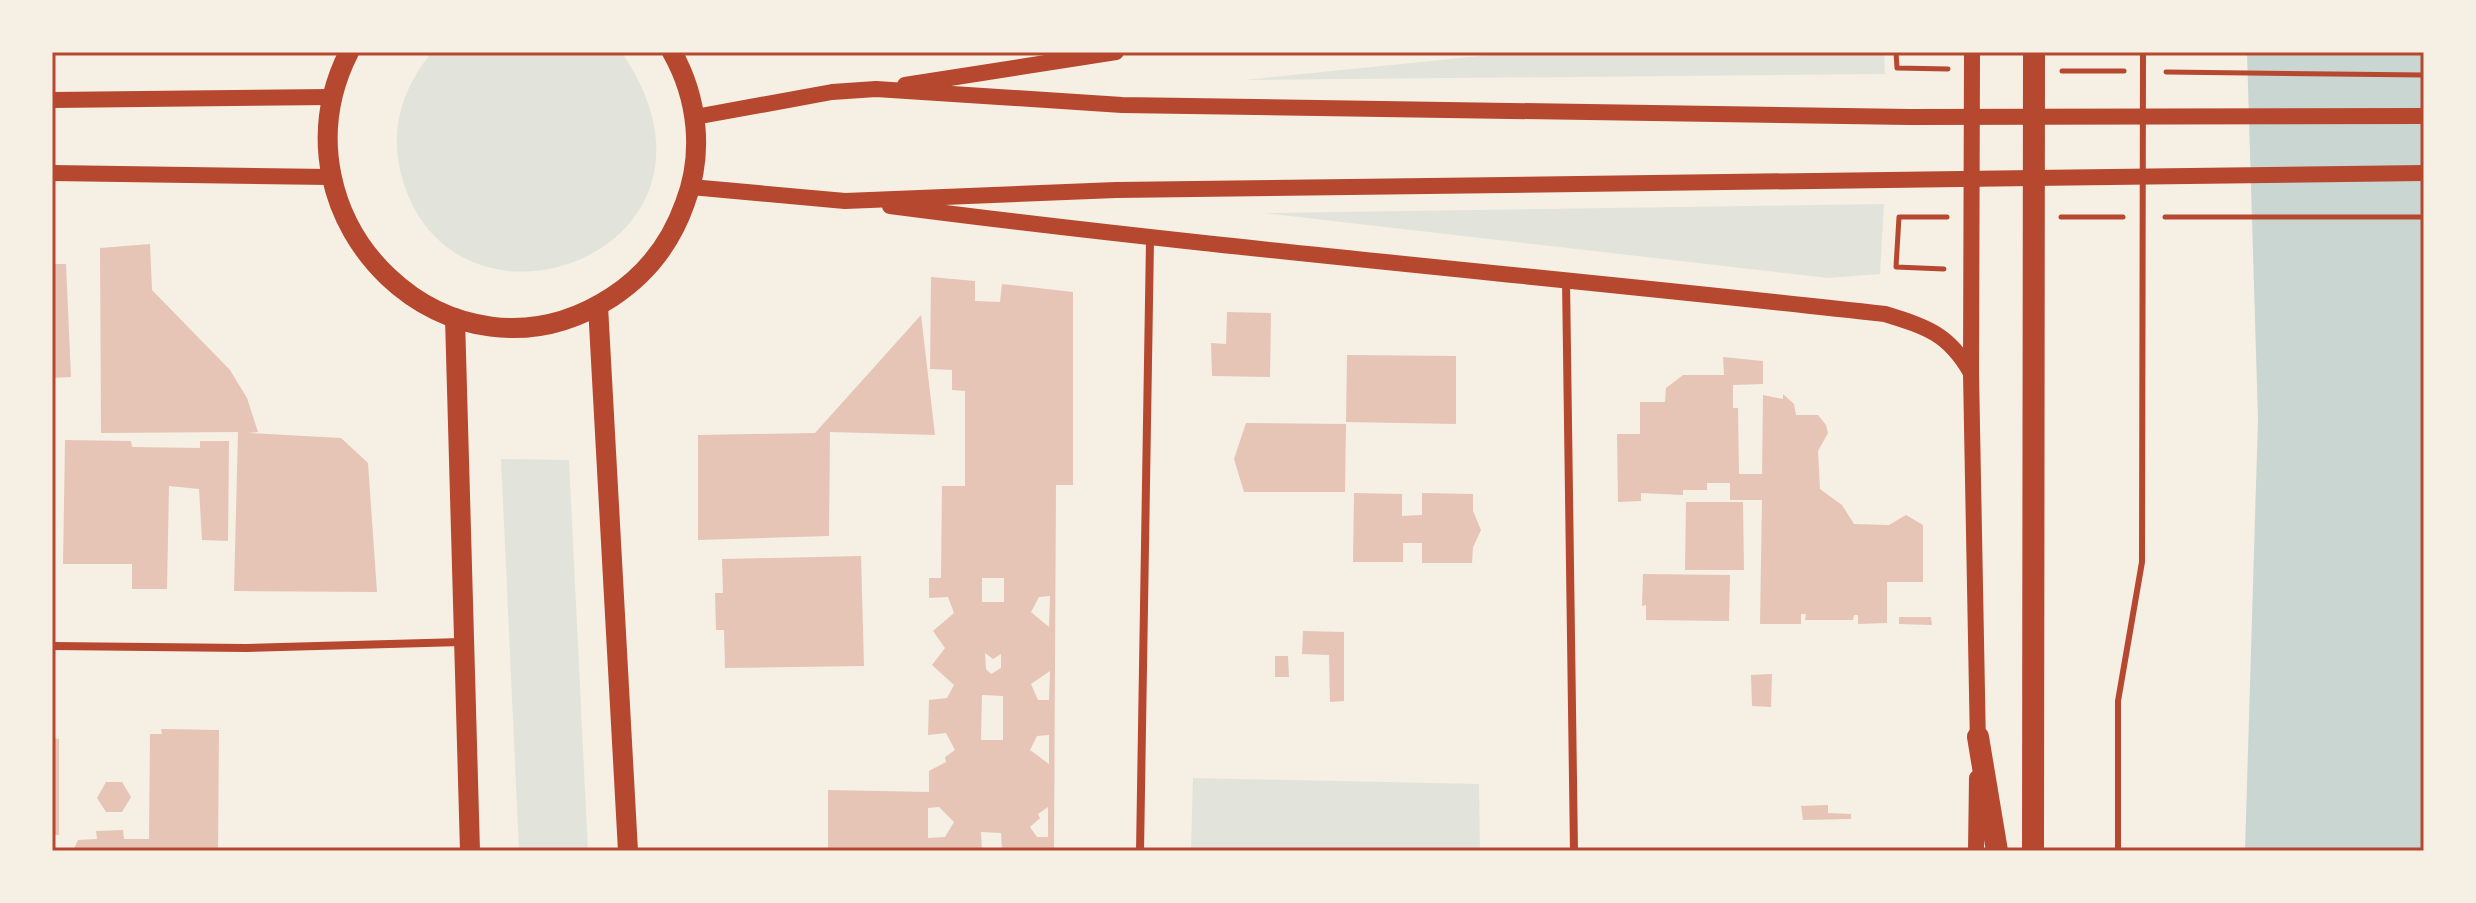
<svg xmlns="http://www.w3.org/2000/svg" width="2476" height="903" viewBox="0 0 2476 903" font-family="Roboto,sans-serif">
<rect width="100%" height="100%" fill="#f6efe4"/>
<!-- green -->
<g fill="#e2e4dc">
<path d="M432 52 622 53C756 249 458 361 403 181 388 133 401 90 432 52Z"/>
<polygon points="1519,52 1884,52 1885,74 1244,80"/>
<polygon points="1884,204 1880,274 1828,278 1264,213"/>
<polygon points="501,459 569,460 588,851 519,851"/>
<polygon points="1193,778 1479,784 1480,851 1191,851"/>
</g>
<!-- water -->
<polygon fill="#c9d6d2" points="2247,52 2424,52 2424,851 2245,851 2258,419"/>
<!-- building -->
<g fill="#e6c5b7" fill-rule="evenodd">
<polygon points="150,244 152,290 230,370 247,398 258,432 248,433 341,438 368,463 377,592 234,591 238,432 101,433 100,248"/>
<polygon points="52,264 66,264 71,377 52,378"/>
<path d="M931 277 975 281V301L1000 302 1002 284 1073 292V485H1056L1054 851H1002L1001 833 981 832 982 851H828V790L929 792V771L946 762 945 757 955 750 946 733 928 735 929 700 947 698 954 685 932 665 945 648 933 631 954 613 948 597 929 598V578H941L942 486H965V391L952 390V370L930 369ZM982 578H1004V602H982ZM1050 596 1049 627 1031 612 1039 597ZM985 653 993 659 1001 654V668L991 674 986 669ZM1050 671 1049 700H1038L1031 684ZM982 695 1003 696V740H981ZM1049 735V764L1030 750 1037 736ZM939 807 954 822 945 837 928 838V808ZM1048 807V837H1037L1030 827 1040 818 1038 814Z"/>
<polygon points="1227,312 1271,313 1270,377 1212,376 1211,343 1226,344"/>
<polygon points="921,315 935,435 830,432 829,536 698,540 698,435 815,433"/>
<polygon points="1347,355 1456,356 1456,424 1346,422"/>
<polygon points="1723,357 1763,361 1763,384 1733,385 1733,408 1738,408 1739,474 1762,474 1763,395 1783,399 1783,394 1794,404 1796,415 1818,415 1826,425 1828,433 1818,451 1820,489 1842,505 1854,524 1889,525 1906,515 1923,525 1923,582 1887,582 1887,623 1858,624 1858,615 1854,615 1853,620 1805,620 1806,614 1801,614 1801,624 1760,624 1762,500 1730,500 1730,483 1707,483 1707,490 1683,490 1683,495 1641,493 1641,501 1618,502 1617,434 1640,434 1640,402 1665,402 1666,388 1683,375 1724,375"/>
<polygon points="1246,423 1346,424 1345,492 1244,492 1234,459"/>
<polygon points="65,440 131,441 132,447 200,448 200,441 229,441 228,541 202,540 199,489 169,486 167,589 132,589 132,564 63,564"/>
<polygon points="1354,493 1402,494 1402,516 1422,515 1422,493 1473,494 1473,511 1481,530 1473,547 1472,563 1422,563 1422,543 1403,543 1403,562 1353,562"/>
<polygon points="1686,502 1743,502 1744,570 1685,570"/>
<polygon points="861,556 864,666 725,668 724,630 716,630 715,593 723,593 722,559"/>
<polygon points="1643,574 1730,575 1729,621 1646,620 1646,605 1642,606"/>
<polygon points="1899,617 1931,617 1932,625 1899,624"/>
<polygon points="1303,631 1344,632 1344,701 1330,702 1329,655 1302,654"/>
<polygon points="1275,656 1288,656 1289,677 1275,677"/>
<polygon points="1772,674 1771,707 1752,706 1751,675"/>
<polygon points="161,729 219,730 218,851 73,851 78,840 97,839 96,831 123,830 124,839 149,839 150,734 162,734"/>
<polygon points="52,738 59,739 59,835 52,835"/>
<polygon points="106,782 122,782 131,797 122,812 106,812 97,798"/>
<polygon points="1828,805 1828,813 1851,814 1851,819 1803,820 1801,806"/>
</g>
<g fill="none" stroke-linecap="round" stroke-linejoin="round">
<!-- path -->
<g stroke="#b5482f" stroke-width="5">
<polyline points="1896,52 1897,68 1948,69"/>
<polyline points="2062,71 2124,71"/>
<polyline points="2166,72 2424,75"/>
<polyline points="2061,217 2123,217"/>
<polyline points="2165,217 2424,217"/>
<polyline points="1944,269 1896,267 1899,217 1947,217"/>
</g>
<!-- service -->
<polyline stroke="#b5482f" stroke-width="6" points="2118,851 2118,701 2142,562 2143,52"/>
<!-- minor -->
<g stroke="#b5482f" stroke-width="8">
<polyline points="1566,280 1574,851"/>
<polyline points="52,646 246,648 462,642"/>
<polyline points="1140,851 1150,240"/>
</g>
<!-- secondary -->
<g stroke="#b5482f" stroke-width="16">
<polyline points="1972,52 1971,373 1978,746"/>
<polyline points="905,85 1116,52"/>
<polyline points="52,100 331,97"/>
<polyline points="695,117 832,92 876,89 1122,105 1910,117 2424,116"/>
<polyline points="52,173 329,177"/>
<polyline points="691,187 845,201 1116,190 2424,173"/>
<path d="M890 206C1221 249 1554 277 1885 314 1927 327 1949 334 1971 373"/>
<polyline points="1976,851 1977,778"/>
</g>
<!-- primary -->
<g stroke="#b5482f" stroke-width="20">
<path d="M349 52C264 220 451 402 612 297 647 274 671 243 685 203 704 154 698 98 672 52"/>
<polyline points="598,306 628,851"/>
<polyline points="455,318 470,851"/>
</g>
<!-- trunk -->
<g stroke="#b5482f" stroke-width="22">
<polyline points="1978,737 1997,851"/>
<polyline points="2033,851 2034,52"/>
</g>
</g>
<!-- border -->
<rect width="2476" height="903" fill="none" stroke="#f6efe4" stroke-width="108"/>
<rect x="54" y="54" width="2368" height="795" fill="none" stroke="#b5482f" stroke-width="3"/>
</svg>
